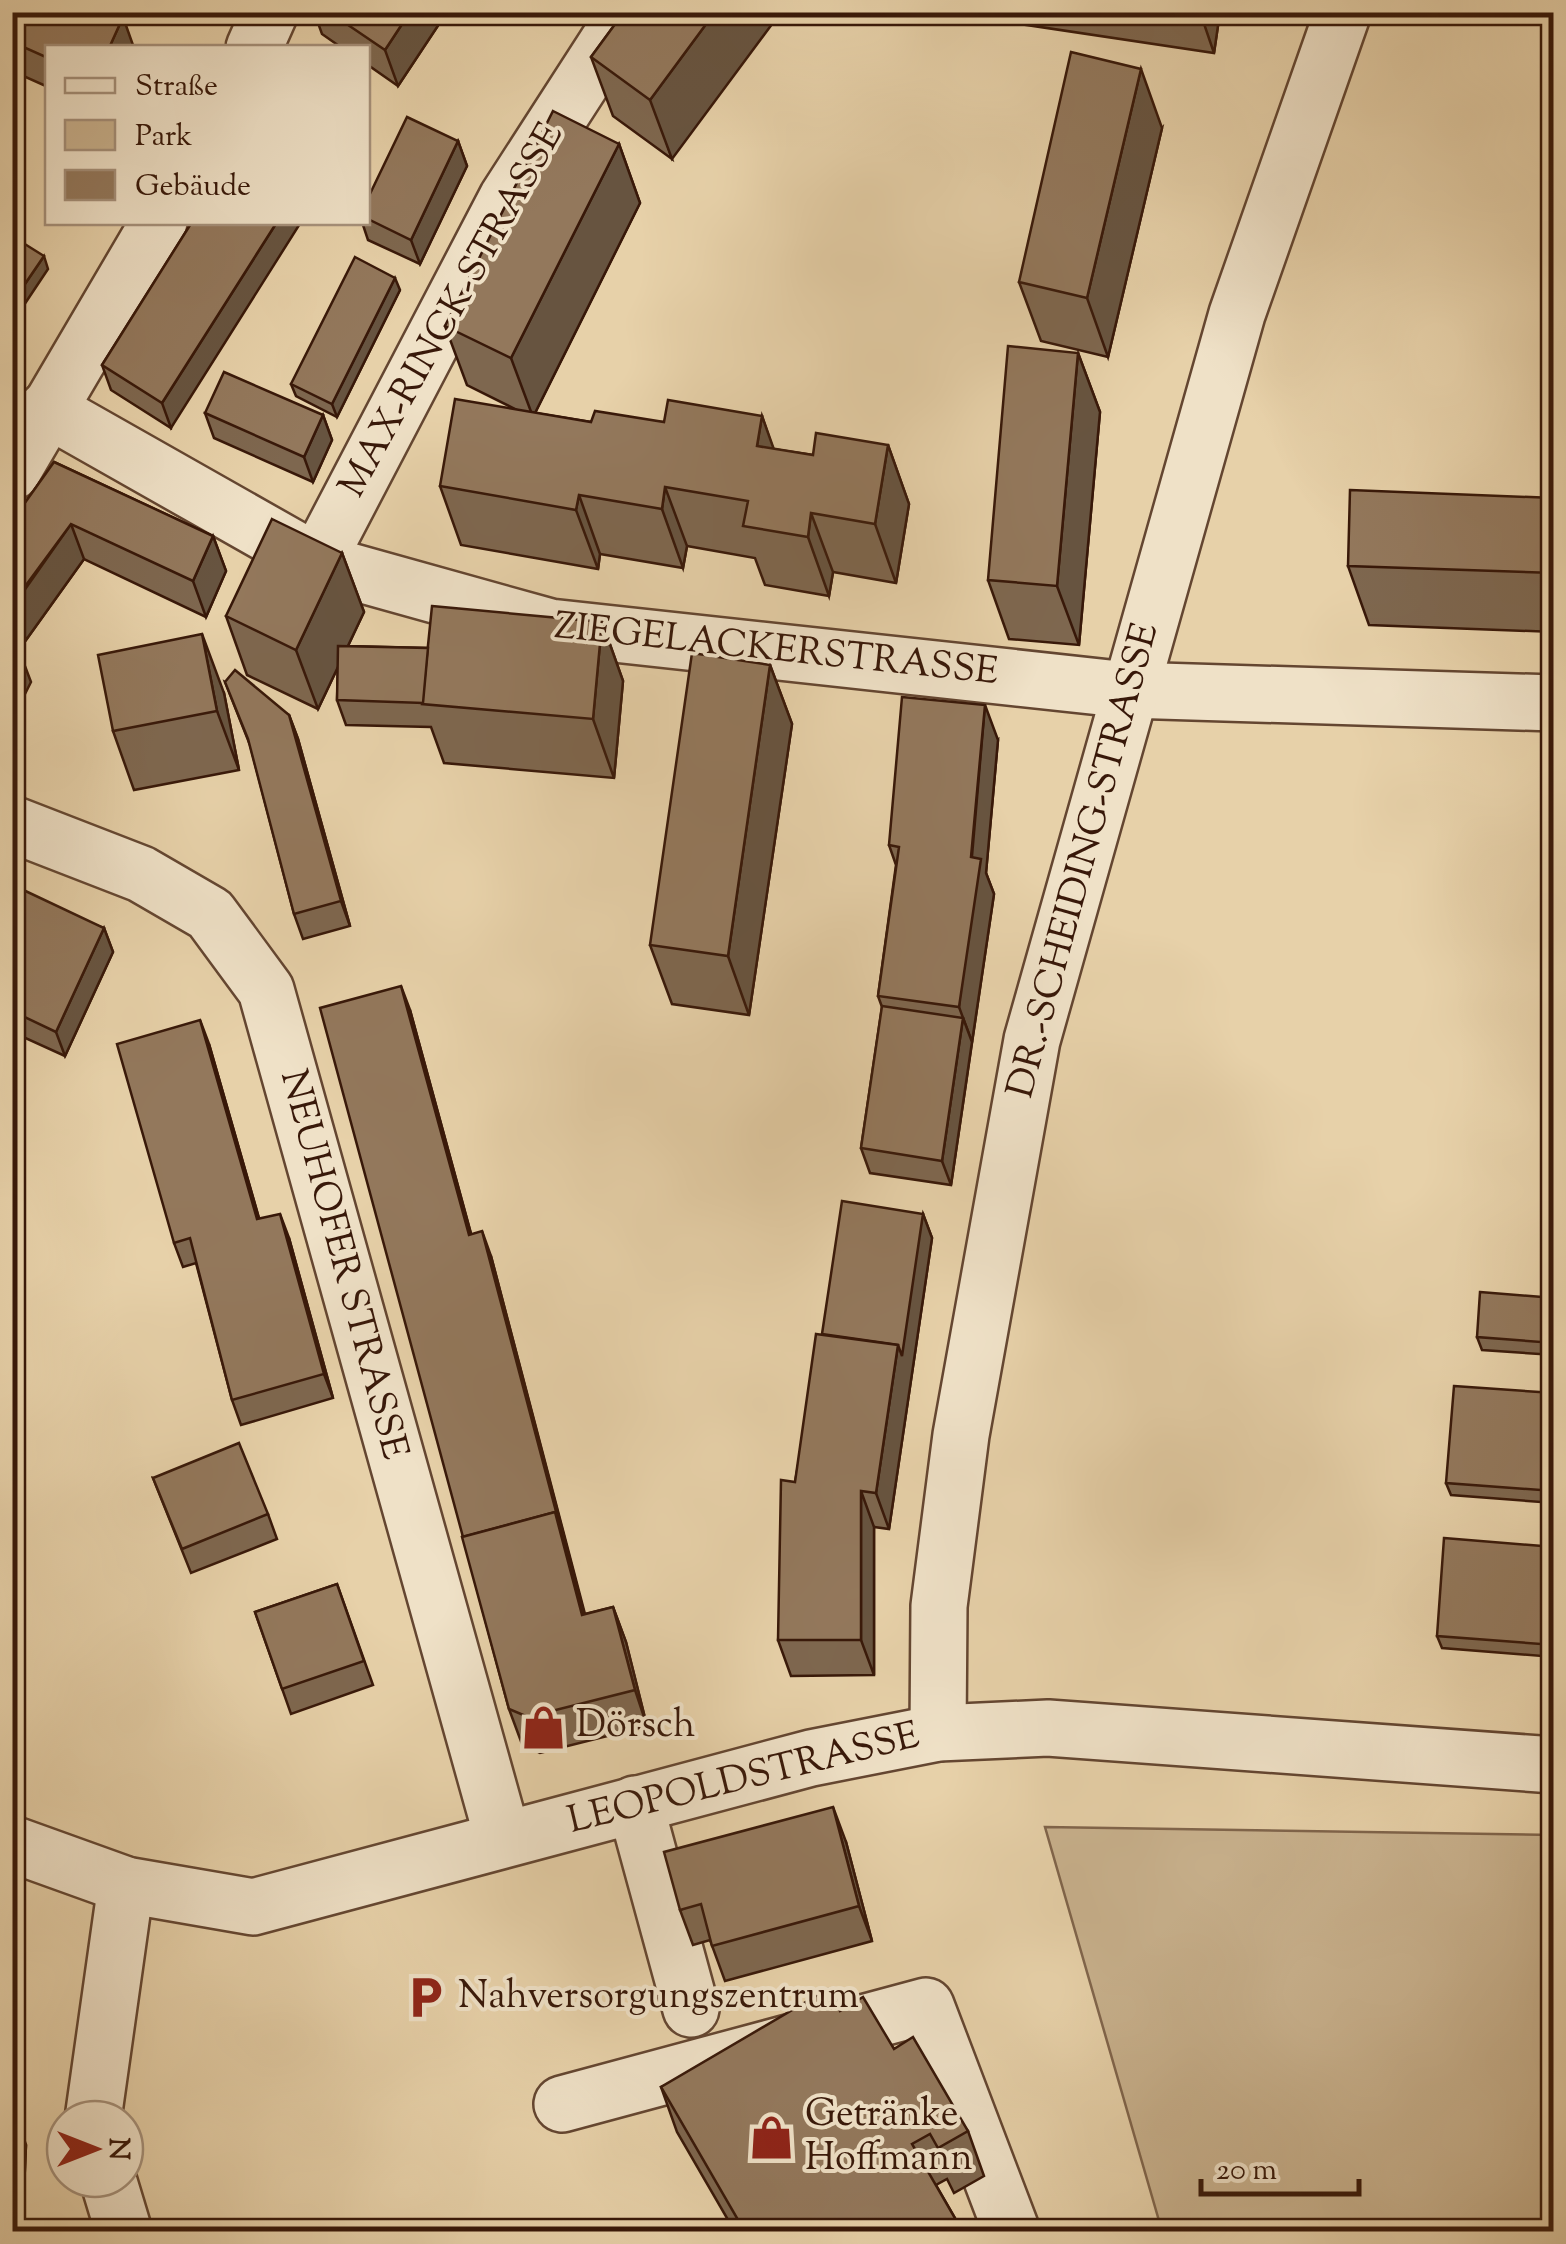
<svg xmlns="http://www.w3.org/2000/svg" width="1566" height="2244" viewBox="0 0 1566 2244" font-family="'Sorts Mill Goudy',serif">
<rect width="100%" height="100%" fill="#e7d1a9"/>
<filter id="stains"><feTurbulence type="fractalNoise" baseFrequency=".002" numOctaves="4"/><feColorMatrix values="0 0 0 0 .2 0 0 0 0 .09 0 0 0 0 .02 0 0 0 .5 -.17"/></filter>
<radialGradient id="worn" r=".72"><stop offset=".6" stop-color="#630" stop-opacity="0"/><stop offset="1" stop-color="#630" stop-opacity=".3"/></radialGradient>
<!-- green -->
<polygon fill="#c9b28e" stroke="#80654c" stroke-width="2.5" points="1045,1827 1553,1835 1553,2231 1162,2231"/>
<g fill="none" stroke-linecap="round" stroke-linejoin="round">
<defs>
<g id="minor">
<polyline points="254,48 270,12"/>
<polyline points="47,409 317,562 550,627 1128,690 1554,703"/>
<polyline points="12,472 159,222"/>
<polyline points="317,562 507,198 627,12"/>
<polyline points="12,824 141,874 210,914 266,990 503,1839"/>
<polyline points="938,1733 939,1606 961,1435 1032,1040 1237,314 1343,12"/>
<polyline points="635,1804 691,2009"/>
<polyline points="12,1844 126,1885 253,1907 811,1758 938,1733 1048,1728 1554,1765"/>
<polyline points="562,2104 926,2006 1012,2232"/>
<polyline points="93,2119 126,1885"/>
<polyline points="108,2179 124,2232"/>
</g>
</defs>
<!-- minor casing -->
<use href="#minor" stroke="#644631" stroke-width="60"/>
<!-- minor -->
<use href="#minor" stroke="#efe1c7" stroke-width="55"/>
</g>
<!-- wall -->
<g fill="#7e674f" stroke="#381809" stroke-width="2.5">
<polygon points="12,12 48,48 48,87 12,71"/>
<polygon points="314,12 447,12 398,86 368,65 368,48 342,48 322,34"/>
<polygon points="624,12 672,159 613,116 591,57"/>
<polygon points="978,12 1220,12 1214,53 980,18"/>
<polygon points="1162,128 1108,357 1041,341 1019,282"/>
<polygon points="458,141 467,166 420,264 368,240 362,222 368,222 368,198"/>
<polygon points="619,144 640,203 535,413 591,422 664,422 762,416 773,449 813,455 888,445 909,504 896,583 833,572 829,596 765,585 755,558 687,546 683,568 600,554 598,569 461,545 440,486 517,410 467,385 445,326"/>
<polygon points="192,222 171,428 111,390 102,365"/>
<polygon points="400,290 337,417 296,396 291,384"/>
<polygon points="1078,353 1100,412 1079,645 1009,639 988,580"/>
<polygon points="205,413 323,415 332,440 313,482 214,438"/>
<polygon points="1554,414 1554,458 1551,458 1547,445"/>
<polygon points="54,462 213,536 226,571 206,617 84,559 26,640 12,631 12,521"/>
<polygon points="1554,498 1554,632 1369,625 1348,566"/>
<polygon points="342,553 364,612 348,646 428,648 602,622 623,681 614,778 444,763 431,727 346,725 337,700 338,667 318,709 247,675 226,616"/>
<polygon points="770,665 792,724 749,1015 672,1004 650,945"/>
<polygon points="225,682 289,715 298,739 350,926 303,939 294,914 250,745"/>
<polygon points="224,693 239,770 134,790 113,731"/>
<polygon points="998,740 986,873 994,894 951,1185 870,1173 861,1148 882,1007 878,996 896,865 889,845"/>
<polygon points="12,896 104,928 113,952 65,1056 12,1032"/>
<polygon points="410,1010 471,1234 491,1256 585,1614 613,1607 626,1642 647,1726 540,1753 522,1744 509,1709 463,1537"/>
<polygon points="209,1044 259,1218 289,1238 333,1398 241,1425 232,1400 196,1263 183,1267 174,1243"/>
<polygon points="923,1214 932,1238 889,1529 874,1527 874,1675 791,1676 778,1640 795,1482 822,1334"/>
<polygon points="1554,1298 1554,1355 1482,1350 1477,1337"/>
<polygon points="1554,1393 1554,1503 1451,1495 1446,1483"/>
<polygon points="153,1478 268,1514 277,1539 191,1573"/>
<polygon points="1554,1547 1554,1657 1442,1648 1437,1636"/>
<polygon points="337,1584 373,1685 291,1714 255,1612"/>
<polygon points="846,1842 872,1941 725,1981 710,1940 693,1945 680,1910"/>
<polygon points="840,2011 894,2049 968,2131 984,2176 954,2193 947,2179 936,2185 963,2232 735,2232 677,2132 661,2087"/>
<polygon points="12,2120 26,2145 23,2212 12,2211"/>
</g>
<!-- shaded-wall -->
<g fill="#675440" stroke="#381809" stroke-width="2.5">
<polygon points="410,12 447,12 398,86 385,50"/>
<polygon points="715,12 781,12 672,159 650,100"/>
<polygon points="1200,12 1220,12 1214,53"/>
<polygon points="123,17 134,48 109,48"/>
<polygon points="1141,69 1162,128 1108,357 1087,298"/>
<polygon points="458,141 467,166 420,264 411,240"/>
<polygon points="619,144 640,203 533,417 511,358"/>
<polygon points="277,222 301,222 171,428 162,403"/>
<polygon points="44,256 48,269 12,323 12,303"/>
<polygon points="395,278 400,290 337,417 332,404"/>
<polygon points="1078,353 1100,412 1079,645 1057,586"/>
<polygon points="323,415 332,440 313,482 304,457"/>
<polygon points="762,416 783,475 757,446"/>
<polygon points="888,445 909,504 896,583 875,524"/>
<polygon points="665,487 687,546 683,568 662,509"/>
<polygon points="579,495 600,554 598,569 576,510"/>
<polygon points="811,513 833,572 829,596 808,537"/>
<polygon points="71,524 84,559 26,640 14,605"/>
<polygon points="213,536 226,571 206,617 193,581"/>
<polygon points="342,553 364,612 318,709 296,650"/>
<polygon points="602,622 623,681 614,778 593,719"/>
<polygon points="12,632 31,682 12,720"/>
<polygon points="202,634 224,693 239,770 217,711"/>
<polygon points="770,665 792,724 749,1015 728,956"/>
<polygon points="985,705 998,740 986,873 994,894 972,1042 959,1007"/>
<polygon points="289,715 298,739 350,926 341,901"/>
<polygon points="104,928 113,952 65,1056 56,1032"/>
<polygon points="401,986 410,1010 478,1259 469,1235"/>
<polygon points="963,1018 972,1042 951,1185 942,1161"/>
<polygon points="200,1020 209,1044 266,1243 257,1219"/>
<polygon points="280,1214 289,1238 333,1398 324,1374"/>
<polygon points="923,1214 932,1238 889,1529 876,1493 898,1345"/>
<polygon points="482,1231 491,1256 594,1651 582,1615"/>
<polygon points="861,1491 874,1527 874,1675 861,1640"/>
<polygon points="613,1607 626,1642 647,1726 635,1690"/>
<polygon points="833,1807 846,1842 872,1941 859,1906"/>
<polygon points="18,2120 26,2145 23,2212 14,2187"/>
</g>
<!-- building -->
<g fill="#93785c" stroke="#381809" stroke-width="2.5">
<polygon points="12,12 114,12 123,17 109,48 48,48 48,58 12,42"/>
<polygon points="329,12 410,12 385,50"/>
<polygon points="624,12 715,12 650,100 591,57"/>
<polygon points="1071,52 1141,69 1087,298 1019,282"/>
<polygon points="553,111 619,144 511,358 445,326"/>
<polygon points="407,117 458,141 411,240 368,219 368,198"/>
<polygon points="192,222 277,222 162,403 102,365"/>
<polygon points="12,236 44,256 12,303"/>
<polygon points="355,257 395,278 332,404 291,384"/>
<polygon points="1008,346 1078,353 1057,586 988,580"/>
<polygon points="224,372 323,415 304,457 205,413"/>
<polygon points="455,399 591,422 595,411 664,422 668,400 762,416 757,446 813,455 816,433 888,445 875,524 811,513 808,537 743,526 748,501 665,487 662,509 579,495 576,510 440,486"/>
<polygon points="1554,414 1554,446 1547,445"/>
<polygon points="54,462 213,536 193,581 71,524 12,604 12,521"/>
<polygon points="1350,490 1554,498 1554,573 1348,566"/>
<polygon points="272,519 342,553 296,650 226,616"/>
<polygon points="432,606 602,622 593,719 422,704"/>
<polygon points="202,634 217,711 113,731 98,655"/>
<polygon points="338,646 428,648 423,703 337,700"/>
<polygon points="692,653 770,665 728,956 650,945"/>
<polygon points="235,670 289,715 341,901 294,914 248,739 225,682"/>
<polygon points="902,697 985,705 971,857 981,859 959,1007 878,996 899,847 889,845"/>
<polygon points="17,887 104,928 56,1032 12,1011 12,896"/>
<polygon points="401,986 469,1235 482,1231 559,1523 555,1512 463,1537 320,1008"/>
<polygon points="882,1006 963,1018 942,1161 861,1148"/>
<polygon points="200,1020 257,1219 280,1214 324,1374 232,1400 190,1238 174,1243 117,1044"/>
<polygon points="842,1201 923,1214 902,1356 898,1345 822,1334"/>
<polygon points="1480,1292 1554,1298 1554,1343 1477,1337"/>
<polygon points="816,1334 898,1345 876,1493 861,1491 861,1640 778,1640 781,1480 795,1482"/>
<polygon points="1454,1386 1554,1393 1554,1491 1446,1483"/>
<polygon points="239,1443 268,1514 182,1549 153,1478"/>
<polygon points="555,1512 582,1615 613,1607 635,1690 528,1717 509,1709 462,1537"/>
<polygon points="1444,1538 1554,1547 1554,1645 1437,1636"/>
<polygon points="337,1584 364,1661 282,1689 255,1612"/>
<polygon points="833,1807 859,1906 712,1946 701,1904 680,1910 664,1852"/>
<polygon points="828,1989 840,2011 863,1997 894,2049 913,2037 968,2131 938,2148 930,2134 912,2144 963,2232 745,2232 661,2087"/>
<polygon points="12,2120 18,2120 14,2187 12,2187"/>
</g>
<!-- icons -->
<defs>
<symbol id="shop-bare" viewBox="-9 -9 18 18"><path d="M-5-2.5h2.3a2.7 3.5 0 0 1 5.4 0H5L5.5 6h-11ZM-1.5-2.5h3a1.5 2.3 0 0 0-3 0Z" fill="#8f2418" stroke="#efe1c7" stroke-width="2.5" paint-order="stroke"/></symbol>
<symbol id="parking-bare" viewBox="-9 -9 18 18"><path d="M-3.5-5.5H1a3.5 3.5 0 0 1 0 7H-1V5.5H-3.5ZM-1-3.4V-.6H.8a1.4 1.4 0 0 0 0-2.8Z" fill="#8f2418" stroke="#efe1c7" stroke-width="2.5" paint-order="stroke"/></symbol>
</defs>
<g fill-rule="evenodd">
<use href="#shop-bare" x="512" y="1696" width="63" height="63"/>
<use href="#parking-bare" x="394" y="1966" width="63" height="63"/>
<use href="#shop-bare" x="740" y="2106" width="63" height="63"/>
</g>
<g text-anchor="middle" dominant-baseline="central" stroke-width="8" stroke-linejoin="round" paint-order="stroke">
<!-- street labels -->
<g font-size="38" fill="#381809" stroke="#efe1c7">
<text transform="translate(453 311) rotate(-61)">MAX-RINCK-STRASSE</text>
<text transform="translate(776 651) rotate(6)">ZIEGELACKERSTRASSE</text>
<text transform="translate(1085 861) rotate(-75)">DR.-SCHEIDING-STRASSE</text>
<text transform="translate(342 1265) rotate(75)">NEUHOFER STRASSE</text>
<text transform="translate(744 1780) rotate(-14)">LEOPOLDSTRASSE</text>
</g>
<!-- poi labels -->
<g font-size="38" fill="#381809" stroke="#efe1c7" text-anchor="start">
<text x="576" y="1727">Dörsch</text>
<text x="458" y="1998">Nahversorgungszentrum</text>
<text x="805" y="2116">Getränke<tspan x="805" dy="44">Hoffmann</tspan></text>
</g>
</g>
<!-- margin -->
<rect width="1566" height="2244" fill="none" stroke="#e7d1a9" stroke-width="50"/>
<rect x="15" y="15" width="1536" height="2214" fill="none" stroke="#381809" stroke-width="5"/>
<rect x="25" y="25" width="1516" height="2194" fill="none" stroke="#381809" stroke-width="2.5"/>
<!-- legend -->
<rect x="45" y="45" width="325" height="180" fill="#efe1c7" stroke="#a6917b" stroke-width="2.5"/>
<rect x="65" y="78" width="50" height="15" fill="#efe1c7" stroke="#a6917b" stroke-width="2.5"/>
<text x="135" y="95" font-size="30" fill="#381809">Straße</text>
<rect x="65" y="120" width="50" height="30" fill="#c9b28e" stroke="#a6917b" stroke-width="2.5"/>
<text x="135" y="145" font-size="30" fill="#381809">Park</text>
<rect x="65" y="170" width="50" height="30" fill="#93785c" stroke="#a6917b" stroke-width="2.5"/>
<text x="135" y="195" font-size="30" fill="#381809">Gebäude</text>
<!-- north arrow -->
<g transform="translate(95 2149) rotate(90)"><circle r="48" fill="#efe1c7" stroke="#a6917b" stroke-width="2.5"/>
<path d="M0-8L18 38L0 25L-18 38Z" fill="#8f2418"/>
<text y="-15" font-size="28" font-weight="bold" text-anchor="middle" fill="#381809">N</text>
</g>
<!-- scale -->
<path d="M1201 2179v15h158v-15" fill="none" stroke="#381809" stroke-width="5"/>
<text x="1216" y="2179" font-size="30" fill="#381809" stroke="#efe1c7" stroke-width="8" paint-order="stroke">20 m</text>
<rect width="100%" height="100%" filter="url(#stains)"/>
<rect width="100%" height="100%" fill="url(#worn)"/>
</svg>
